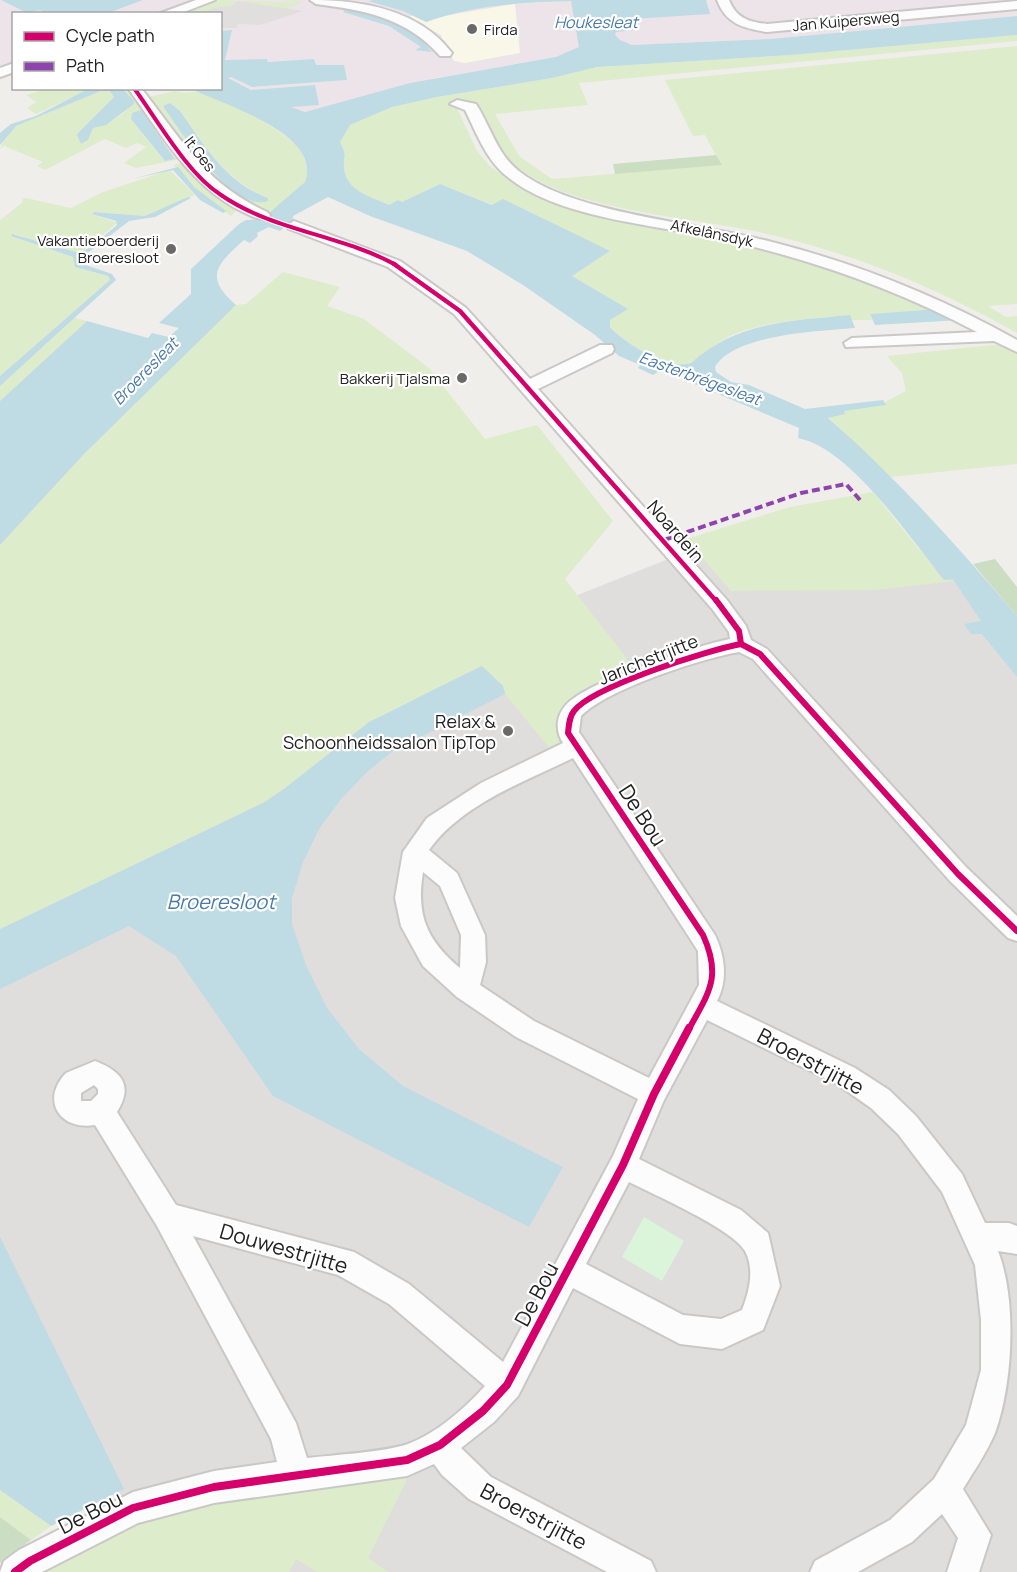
<svg xmlns="http://www.w3.org/2000/svg" width="1017" height="1572" viewBox="0 0 1017 1572" font-family="Manrope,sans-serif">
<rect width="100%" height="100%" fill="#f0eeeb"/>
<!-- residential -->
<polygon fill="#dfdedc" points="711,542 954,573 1017,671 1017,1572 283,1572 72,1472 0,1326 0,974 560,602"/>
<!-- industrial -->
<g fill="#ede4e9">
<polygon points="0,0 24,0 51,13 14,14 13,61 0,67"/>
<polygon points="143,0 1017,0 1017,16 770,39 632,45 435,78 305,112 290,107 315,85 251,90 227,78 231,77 252,87 346,80 344,65 315,65 314,59 268,62 267,59 224,60 232,31 221,31 220,14 109,14"/>
</g>
<!-- education -->
<polygon fill="#f8f7e8" points="515,4 520,53 465,63 454,61 446,50 441,35 406,18 414,15 426,22 444,16"/>
<!-- grass -->
<g fill="#ddeccb" fill-rule="evenodd">
<path d="M219 0 299 3 280 0 303 1C288 15 257 4 238 1L231 7 220 6 197 13 174 14Z"/>
<path d="M1017 35V41L579 83 588 105 495 114 519 156 552 179 721 165 705 135 693 136 665 80 1017 46V304L988 306 1006 317 1017 316V333C936 287 850 252 759 232 688 217 576 211 518 168 498 153 488 125 477 103L456 106 477 151 490 166 512 182 554 202 614 219 792 253 938 309 870 314 872 320H852L850 315C811 319 769 320 732 335 719 340 692 364 686 365 663 368 625 342 610 327V320L628 309 572 276 610 251 440 184 402 202 398 200 389 205C371 198 346 192 344 168 343 153 348 159 340 142L350 125 392 107 437 97 552 78 597 67 791 55Z"/>
<path d="M128 88 179 157 176 160 136 168 124 163 146 147 137 143 126 148 105 139 45 170 37 166 43 162 4 146 0 149 4 138 16 126 101 91H110L114 97 79 132 81 144 88 140 93 128C109 124 125 115 134 101L123 89ZM141 110 175 157 174 159 166 161 161 157 131 119 132 114Z"/>
<polygon points="46,89 90,89 36,114 27,108 36,102 26,95"/>
<path d="M175 91C190 95 191 90 202 92 219 93 287 133 298 147 305 157 310 170 305 182L284 202 269 212 216 186 148 97ZM170 103 180 111C207 148 224 180 268 198L258 203 217 176 163 106Z"/>
<polygon points="181,163 185,164 209,192 235,208 236,211 231,216 203,196 173,165"/>
<polygon points="170,170 195,195 145,216 97,212 93,214 117,223 82,252 75,253 14,234 11,236 73,257 81,269 108,276 110,280 0,376 0,220 22,203 23,199 20,199 26,198 71,208 103,192"/>
<path d="M283 272 340 287 327 306 364 319 429 368 485 439 537 425 613 521 565 579 635 669C602 682 544 693 561 740L552 751 505 694 503 686 481 666 369 722 284 789 263 803 0 929V545L85 453 236 305 246 304Z"/>
<polygon points="75,318 87,321 0,401 0,386"/>
<polygon points="1002,344 1017,354 1017,464 891,477 828,417 845,414 843,411 885,405 885,402 906,391 902,373 887,356"/>
<polygon points="873,492 944,580 955,581 876,590 731,591 686,539 790,507"/>
<polygon points="413,1467 368,1558 388,1572 317,1572 296,1559 289,1572 37,1572 126,1526 228,1500"/>
<polygon points="0,1490 51,1526 31,1540 0,1517"/>
</g>
<!-- forest -->
<g fill="#cbdec1">
<polygon points="716,155 722,165 615,174 613,164"/>
<polygon points="995,559 1017,587 1017,616 973,564"/>
<polygon points="0,1517 31,1540 0,1563"/>
</g>
<!-- park -->
<polygon fill="#daf5da" points="644,1217 684,1241 662,1281 622,1257"/>
<!-- parking -->
<polygon fill="#e0dfde" points="238,1 285,8 303,11 260,25 238,24 237,28 221,28 220,14 197,13 220,6 231,7"/>
<!-- water -->
<g fill="#bfdbe3">
<polygon points="1,0 143,0 109,13 45,14 40,10 27,13"/>
<path d="M374 0H706L710 14 632 19 634 30 616 32 615 35 620 40 632 45 770 39 1017 16V35L791 55 597 67 552 78 437 97 392 107 350 125 340 142C348 159 343 152 344 168 346 191 371 197 389 205L398 200 402 202 440 184 492 205 503 199 610 251 572 276 628 309 610 320V327C625 343 668 371 691 363 738 321 791 321 850 315L855 328C820 331 734 334 715 367L716 372 731 382 749 385 805 409 883 400 886 405 844 411 845 414 828 418C897 478 958 547 1017 616V677L982 634H971L964 624 981 621 953 579 944 580C910 538 850 448 798 438L799 428 661 370 653 375 638 368 640 365 619 356 595 335 523 285 467 251 370 216 328 197 293 216V219L280 231 269 227 257 233 258 236 250 243 244 240C216 265 204 277 236 305L85 453 0 545V401L87 321 148 338 152 333 169 337 179 328 159 323 191 294V269L239 224 246 220 262 219 305 182C323 133 221 104 192 89L220 88 221 31 232 30 225 60 267 59 268 62 314 59 316 65H344L347 80 252 87 231 77 228 78 251 90 315 85 319 105 291 107 305 112 410 83 556 57 579 47 571 1C523 2 474 5 426 22L403 11 368 1Z"/>
<path d="M345 10C377 15 412 25 432 52L415 50 421 47 389 26 343 12Z"/>
<polygon points="90,88 123,89 134,101 134,104 106,125 93,128 88,140 81,144 77,135 79,132 114,97 110,91 101,91 16,126 0,145 0,133 11,124 36,116"/>
<path d="M170 103 180 111C205 146 226 183 268 198V201C234 214 179 129 163 106Z"/>
<polygon points="141,110 175,159 165,161 131,119 132,113"/>
<polygon points="178,167 194,187 226,211 223,213 200,200 173,170 132,179"/>
<polygon points="188,197 191,198 155,217 129,221 85,255 83,264 112,274 116,280 0,386 0,376 110,280 108,276 75,267 73,257 11,236 12,234 79,253 91,247 117,225 116,221 92,214 94,212 145,216"/>
<polygon points="938,309 961,320 875,325 870,314"/>
<polygon points="482,666 503,686 505,694 393,751 368,771 341,799 319,829 303,862 292,898 292,924 306,965 327,1008 359,1049 403,1086 563,1167 529,1227 273,1096 176,956 129,926 0,989 0,929 263,803 284,789 369,722"/>
<polygon points="0,1237 124,1489 51,1526 0,1490"/>
</g>
<g fill="none" stroke-linecap="round" stroke-linejoin="round">
<defs>
<g id="minor">
<polygon points="196,0 215,0 179,14 158,14"/>
<path d="M310 0C361 0 419 9 452 53L450 56H440C407 18 364 10 316 4Z"/>
<path d="M717 0H729C736 18 749 22 767 24L1017 1V9L767 32C743 28 726 24 717 0Z"/>
<polygon points="14,63 14,72 0,77 0,68"/>
<path d="M128 88H141C183 141 204 183 267 212L270 215 267 218C259 220 253 217 245 213 192 189 161 134 128 88Z"/>
<path d="M457 100 476 104C491 127 497 155 520 172 575 214 699 223 768 241 856 263 938 296 1017 340V352L994 341 846 347 844 343 852 338 977 332C898 290 813 260 726 240 661 225 562 220 509 178 487 162 477 134 465 110L450 104Z"/>
<path d="M294 221 400 261 466 308 530 379 600 345H612L614 349 612 353 538 389 727 600 746 626 751 640 767 649 966 867 1017 916V941L1008 938 950 881 753 659 739 652C700 659 608 689 581 716L579 732 715 935C725 956 728 980 717 1001L855 1068 889 1090 916 1116 962 1174 985 1223H1009L1017 1226V1254L998 1251C1017 1300 1013 1383 995 1433 987 1452 974 1471 963 1489L991 1535 979 1572H947L958 1538 942 1514 912 1542 858 1572H810L815 1561 890 1520 934 1479 966 1425 981 1370V1320L975 1265 942 1192 898 1134 871 1108 837 1084 707 1020 664 1100 639 1159 741 1210 768 1233 780 1286 763 1330 722 1349 680 1344 573 1288 518 1396 494 1422 461 1448 491 1477 651 1561 656 1572H607L469 1499 442 1475 434 1464 407 1476 214 1503 138 1523 42 1572H0L4 1561 19 1550 133 1492 214 1471 277 1462 271 1439 157 1226 95 1125C60 1131 40 1100 66 1073L95 1061C121 1071 134 1085 117 1112L176 1205 354 1252 409 1284 503 1362 613 1156 638 1099 516 1037 457 997 423 966 401 926 395 898 403 852 427 818 481 783 563 743C555 731 556 716 566 705 586 682 698 645 730 639L729 632 713 610 454 314 388 267 289 229 286 226ZM573 758 698 951 699 985 649 1078 534 1021 480 985 486 962 485 935 457 873 429 850C462 804 524 782 573 758ZM423 872 440 886 461 935 460 968C427 940 416 916 423 872ZM94 1085 98 1089V1094L91 1101H81V1093ZM629 1182C653 1194 734 1230 745 1251 755 1270 749 1292 742 1310L721 1319 683 1315 586 1264ZM193 1236 338 1275 389 1304 485 1386C464 1409 437 1433 408 1444 385 1452 334 1455 307 1458L296 1423Z"/>
</g>
</defs>
<!-- minor casing -->
<use href="#minor" stroke="#c9c8c7" stroke-width="4"/>
<!-- minor -->
<use href="#minor" fill="#fdfcfc" fill-rule="evenodd"/>
<!-- quiet -->
<polyline stroke="#8e44ad" stroke-width="4" stroke-dasharray="8 4" stroke-linecap="butt" points="664,540 801,493 846,484 860,500"/>
<defs>
<path id="cycleway-far3" d="M134 88C158 121 187 173 221 195 273 231 342 235 396 265"/>
<polyline id="cycleway-far2" points="394,264 460,311 717,602"/>
<g id="cycleway-far1">
<polyline points="716,600 739,631 741,644"/>
<polyline points="741,644 760,654 958,874 1017,931"/>
<path d="M689 1029C709 992 722 977 703 935L568 733C569 725 569 717 574 711 592 687 708 650 741 644"/>
</g>
<polyline id="cycleway" points="15,1572 30,1561 133,1508 214,1487 407,1460 440,1445 483,1411 507,1385 623,1165 654,1094 689,1028"/>
</defs>
<!-- cycleway-far3 casing -->
<use href="#cycleway-far3" stroke="#fff" stroke-width="6"/>
<!-- cycleway-far2 casing -->
<use href="#cycleway-far2" stroke="#fff" stroke-width="8"/>
<!-- cycleway-far1 casing -->
<use href="#cycleway-far1" stroke="#fff" stroke-width="10"/>
<!-- cycleway casing -->
<use href="#cycleway" stroke="#fff" stroke-width="11"/>
<!-- cycleway-far3 -->
<use href="#cycleway-far3" stroke="#d6006c" stroke-width="4"/>
<!-- cycleway-far2 -->
<use href="#cycleway-far2" stroke="#d6006c" stroke-width="4.5"/>
<!-- cycleway-far1 -->
<use href="#cycleway-far1" stroke="#d6006c" stroke-width="6"/>
<!-- cycleway -->
<use href="#cycleway" stroke="#d6006c" stroke-width="8"/>
</g>
<!-- markers -->
<g fill="#6a6968" stroke="#fff" stroke-width="2">
<circle cx="472" cy="29" r="6"/>
<circle cx="171" cy="249" r="6"/>
<circle cx="462" cy="378" r="6"/>
<circle cx="508" cy="731" r="6"/>
</g>
<g text-anchor="middle" dominant-baseline="central" stroke-width="4.5" stroke-linejoin="round" paint-order="stroke">
<!-- far-street labels -->
<g font-size="15" fill="#222" stroke="#fff">
<text transform="translate(846 21) rotate(-5)">Jan Kuipersweg</text>
<text transform="translate(200 154) rotate(52)">It Ges</text>
<text transform="translate(712 233) rotate(12)">Afkelânsdyk</text>
</g>
<!-- far-poi labels -->
<g font-size="15" fill="#222" stroke="#fff" text-anchor="end">
<text x="484" y="29" text-anchor="start">Firda</text>
<text x="159" y="240">Vakantieboerderij<tspan x="159" dy="17">Broeresloot</tspan></text>
<text x="450" y="378">Bakkerij Tjalsma</text>
</g>
<!-- far-water labels -->
<g font-size="16" font-style="italic" fill="#4a7aab" stroke="#fff">
<text x="596" y="22">Houkesleat</text>
<text transform="translate(145 371) rotate(-46)">Broeresleat</text>
<text transform="translate(700 378) rotate(20)">Easterbrégesleat</text>
</g>
<!-- street labels -->
<g font-size="18" fill="#222" stroke="#fff">
<text transform="translate(676 531) rotate(49)">Noardein</text>
<text transform="translate(648 659) rotate(-22)">Jarichstrjitte</text>
</g>
<!-- poi labels -->
<g font-size="18" fill="#222" stroke="#fff" text-anchor="end">
<text x="496" y="721">Relax &amp;<tspan x="496" dy="21">Schoonheidssalon TipTop</tspan></text>
</g>
<!-- water labels -->
<g font-size="20" font-style="italic" fill="#4a7aab" stroke="#fff">
<text x="221" y="901">Broeresloot</text>
</g>
<!-- near-street labels -->
<g font-size="21" fill="#222" stroke="#fff">
<text transform="translate(643 815) rotate(57)">De Bou</text>
<text transform="translate(811 1061) rotate(28)">Broerstrjitte</text>
<text transform="translate(284 1248) rotate(16)">Douwestrjitte</text>
<text transform="translate(536 1294) rotate(-62)">De Bou</text>
<text transform="translate(90 1512) rotate(-27)">De Bou</text>
<text transform="translate(534 1516) rotate(28)">Broerstrjitte</text>
</g>
</g>
<!-- legend -->
<rect x="12" y="12" width="210" height="78" fill="#ffffff" stroke="#a7a7a7" stroke-width="1.5"/>
<rect x="24" y="32" width="30" height="9" fill="#d6006c" stroke="#a7a7a7" stroke-width="1.5"/>
<text x="66" y="42" font-size="18" fill="#222222">Cycle path</text>
<rect x="24" y="62" width="30" height="9" fill="#8e44ad" stroke="#a7a7a7" stroke-width="1.5"/>
<text x="66" y="72" font-size="18" fill="#222222">Path</text>
</svg>
